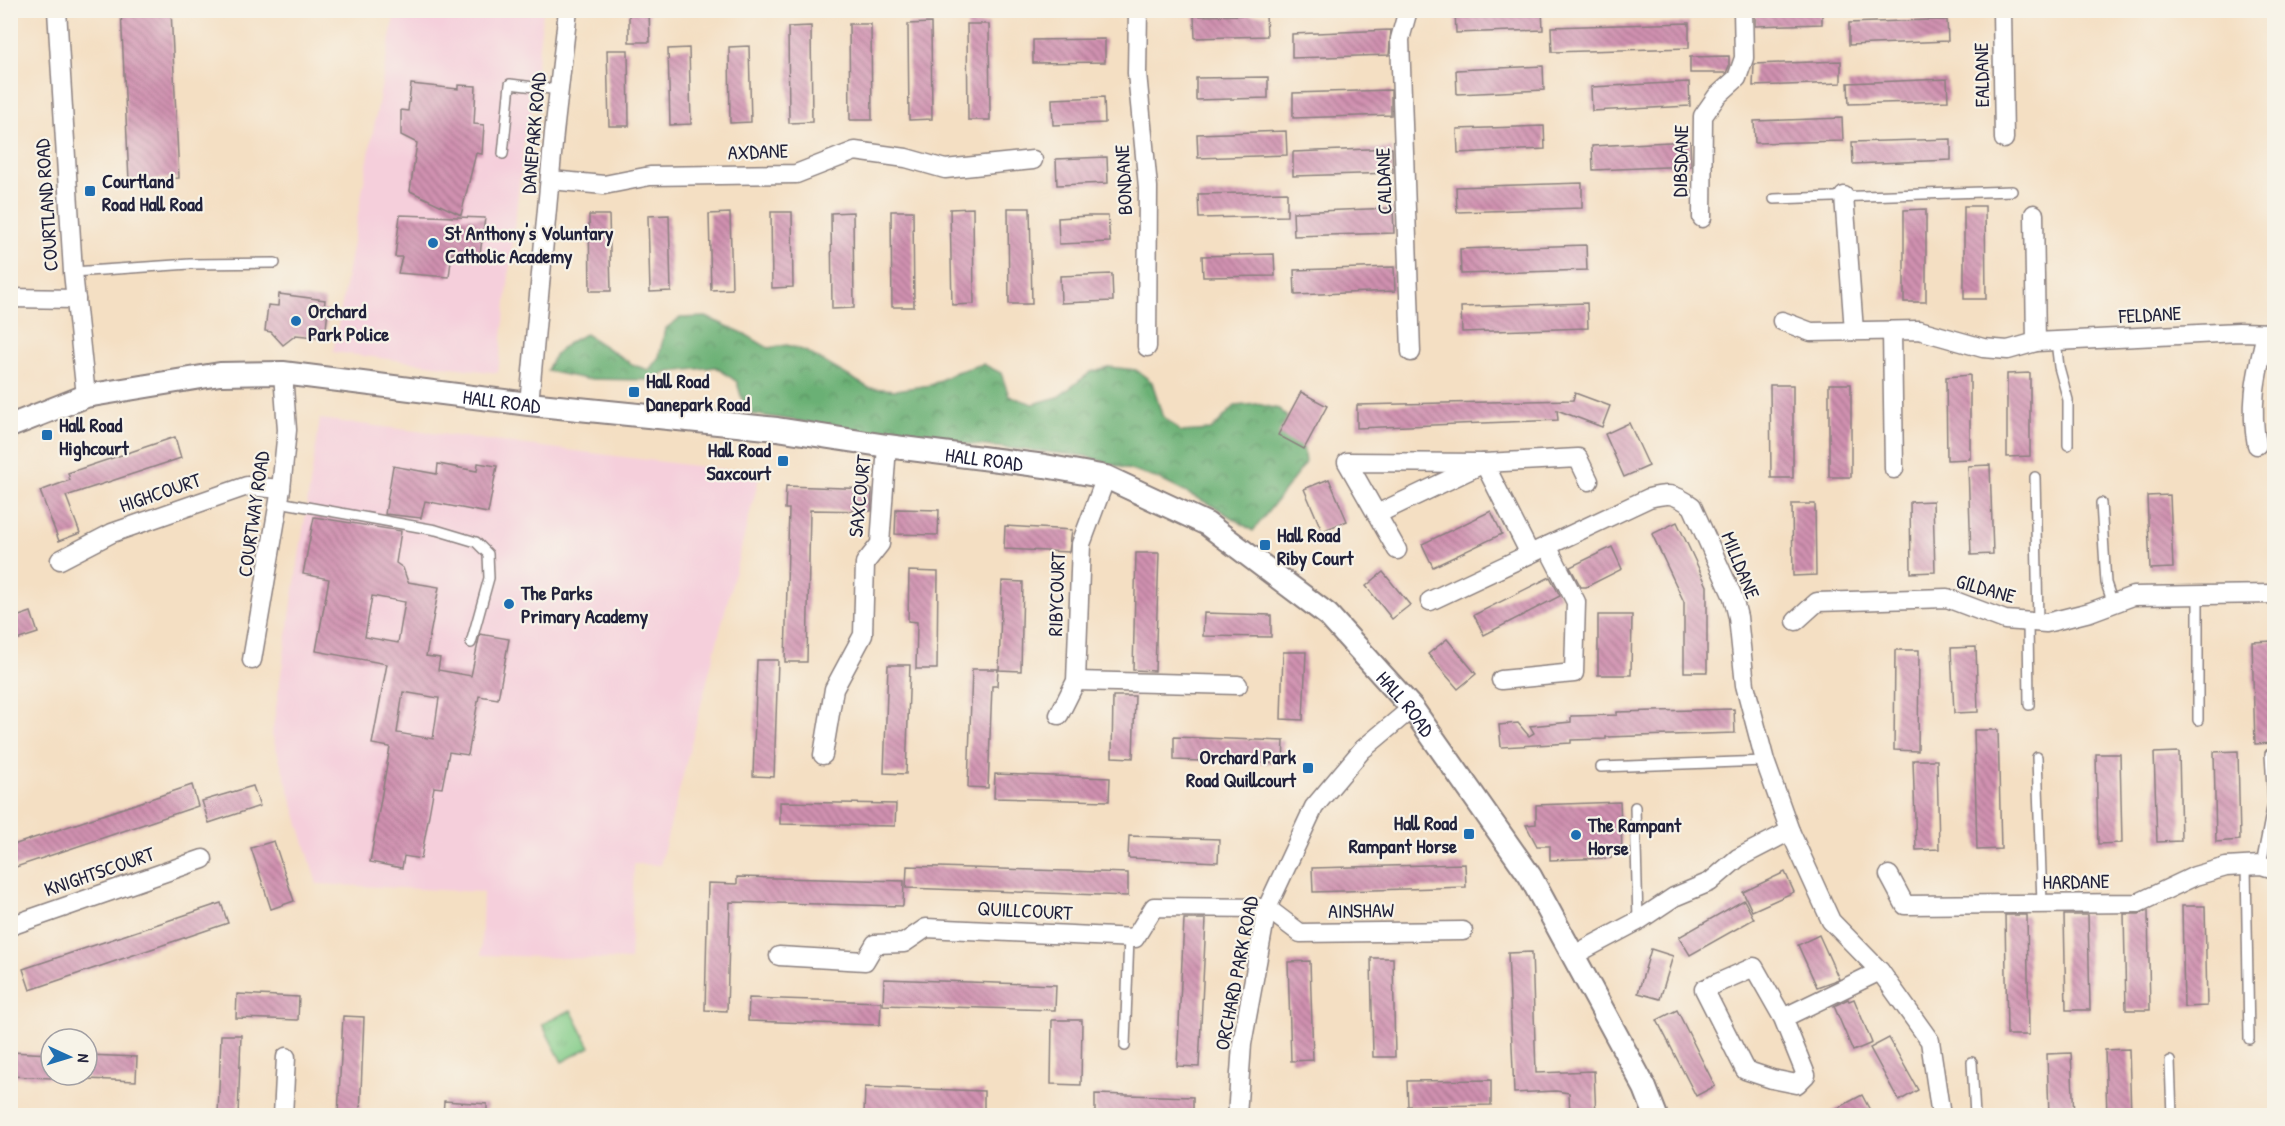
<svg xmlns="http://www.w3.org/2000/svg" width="2285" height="1126" viewBox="0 0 2285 1126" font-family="'Patrick Hand',sans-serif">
<defs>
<pattern id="forest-crowns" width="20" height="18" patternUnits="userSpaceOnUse" patternTransform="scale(1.5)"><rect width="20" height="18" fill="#6bb075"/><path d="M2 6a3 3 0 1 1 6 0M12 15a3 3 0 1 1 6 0" fill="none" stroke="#588f61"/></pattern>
<pattern id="park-tufts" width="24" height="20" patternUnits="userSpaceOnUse" patternTransform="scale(1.5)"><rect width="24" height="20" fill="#84cc89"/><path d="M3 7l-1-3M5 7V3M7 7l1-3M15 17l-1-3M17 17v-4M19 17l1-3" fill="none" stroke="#72af77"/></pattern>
<pattern id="building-back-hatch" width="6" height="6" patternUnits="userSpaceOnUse" patternTransform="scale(1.5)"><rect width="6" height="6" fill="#d091b0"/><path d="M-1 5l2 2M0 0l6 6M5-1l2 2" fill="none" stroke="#a87690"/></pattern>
</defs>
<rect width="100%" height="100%" fill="#f7f3e8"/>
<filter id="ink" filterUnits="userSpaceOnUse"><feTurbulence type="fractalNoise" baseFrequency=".0167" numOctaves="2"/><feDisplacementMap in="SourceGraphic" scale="12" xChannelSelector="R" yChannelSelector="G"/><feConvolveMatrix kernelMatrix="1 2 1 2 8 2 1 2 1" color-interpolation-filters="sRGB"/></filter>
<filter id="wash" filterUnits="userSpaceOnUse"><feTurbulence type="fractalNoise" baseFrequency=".008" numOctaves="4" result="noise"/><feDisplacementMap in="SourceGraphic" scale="24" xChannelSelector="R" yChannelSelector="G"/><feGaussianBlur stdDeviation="1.35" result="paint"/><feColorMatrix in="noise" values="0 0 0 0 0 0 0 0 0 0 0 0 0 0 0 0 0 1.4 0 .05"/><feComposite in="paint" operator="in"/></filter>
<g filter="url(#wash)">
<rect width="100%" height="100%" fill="#f4dfc3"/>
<!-- built -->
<g fill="#f5cfdb">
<polygon points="395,11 543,11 529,133 525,133 498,373 333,352"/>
<polygon points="320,419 760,474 660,865 634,864 630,960 481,955 483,892 317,884 272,734"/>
</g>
<!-- forest -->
<path fill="url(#forest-crowns)" stroke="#466958" stroke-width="1.5" d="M706 317 743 333 768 348 787 345 805 351 869 388 896 390 931 385 956 372 983 364 1001 373 1009 396 1033 404 1058 397 1091 372 1108 367 1136 370 1152 382 1162 415 1181 432 1211 430 1235 406 1257 404 1279 409 1302 433 1305 464 1253 531 1215 507 1159 479 1085 456 908 438 746 413 737 382 716 367 669 372 648 380 586 379 547 371C554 351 567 342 586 334L633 365 649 370 659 357 665 329 680 318Z"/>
<!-- park -->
<polygon fill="url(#park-tufts)" stroke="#537762" stroke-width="1.5" points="571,1010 590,1047 562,1062 542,1024"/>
<g id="blocks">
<!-- building -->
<g fill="url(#building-back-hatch)" fill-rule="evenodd">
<polygon points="121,10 171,10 179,178 129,181"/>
<polygon points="629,10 649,10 650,42 629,42"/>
<polygon points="1455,10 1542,10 1543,30 1456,33"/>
<polygon points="1755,10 1822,10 1822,24 1755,26"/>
<polygon points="1248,15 1266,15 1267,36 1195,38 1194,16"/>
<polygon points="1928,20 1947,20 1948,41 1849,45 1849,23"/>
<polygon points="931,23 932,119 909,120 908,24"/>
<polygon points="1689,23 1689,48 1552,52 1551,27"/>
<polygon points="849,24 871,24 872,120 850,120"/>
<polygon points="967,24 989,24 990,120 968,120"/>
<polygon points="811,26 812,122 789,123 788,27"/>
<polygon points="1391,30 1389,55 1292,58 1292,34"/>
<polygon points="1105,39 1105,62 1033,63 1033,40"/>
<polygon points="749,46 751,122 730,123 729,47"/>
<polygon points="689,48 691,124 670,125 668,49"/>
<polygon points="607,50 628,50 629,126 609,126"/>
<polygon points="1729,56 1729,66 1726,73 1690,73 1690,57"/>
<polygon points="1841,61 1841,83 1753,86 1754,64"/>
<polygon points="1543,66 1544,90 1457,94 1456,70"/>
<polygon points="1268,77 1268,98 1196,100 1196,78"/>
<polygon points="1947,79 1948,101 1849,104 1848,83"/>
<polygon points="1689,82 1690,106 1592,111 1591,87"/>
<polygon points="411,84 458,89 458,85 476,86 474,124 484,125 482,154 476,153 461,215 410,191 417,143 401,135 401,110 408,111"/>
<polygon points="1391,90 1391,115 1293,118 1293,93"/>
<polygon points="1104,97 1105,123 1053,125 1052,99"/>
<polygon points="1842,118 1843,141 1755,143 1754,121"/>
<polygon points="1544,126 1545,149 1458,153 1457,129"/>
<polygon points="1286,131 1287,155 1198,158 1197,134"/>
<polygon points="1951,139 1951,160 1853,164 1852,142"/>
<polygon points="1690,141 1691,166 1593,170 1592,146"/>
<polygon points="1392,148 1393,173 1293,176 1293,152"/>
<polygon points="1107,157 1108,183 1057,185 1056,159"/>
<polygon points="1582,183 1582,208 1457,212 1456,187"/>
<polygon points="1287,192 1287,216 1199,218 1198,194"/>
<polygon points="1964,206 1985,206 1986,299 1964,299"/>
<polygon points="973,208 974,304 952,305 950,209"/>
<polygon points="1008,208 1030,208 1032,304 1009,304"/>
<polygon points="1393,208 1394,233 1294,236 1293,212"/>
<polygon points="1926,209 1926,302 1904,302 1904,210"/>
<polygon points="891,211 913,211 914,307 892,307"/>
<polygon points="771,212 792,212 793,287 772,288"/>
<polygon points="853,212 854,308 832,309 831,213"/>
<polygon points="730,213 732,289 711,290 709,214"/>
<polygon points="400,215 485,218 480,254 452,253 449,277 398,273 402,257 395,257"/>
<polygon points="589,215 609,215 611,291 590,291"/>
<polygon points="669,215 671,291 650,292 648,216"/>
<polygon points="1088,216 1108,216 1110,242 1059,244 1058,218"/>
<polygon points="1586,245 1587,270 1461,274 1460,249"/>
<polygon points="1274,254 1275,276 1203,277 1202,256"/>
<polygon points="1394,267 1395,291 1295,295 1294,270"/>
<polygon points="1112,274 1113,301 1061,303 1060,276"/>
<polygon points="279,294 325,300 324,310 328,310 325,338 296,335 283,345 271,332 265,331 268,305 278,306"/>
<polygon points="1587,303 1588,328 1462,332 1461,307"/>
<polygon points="2030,373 2030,456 2007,457 2007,374"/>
<polygon points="1970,375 1970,459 1947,460 1946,377"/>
<rect x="1829" y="384" width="22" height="93"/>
<polygon points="1770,385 1793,385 1793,478 1771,478"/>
<polygon points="1301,392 1327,406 1304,449 1278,435"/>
<polygon points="1575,393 1610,406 1602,427 1557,410 1558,420 1357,428 1357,405 1573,400"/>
<polygon points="1629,423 1649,466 1624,477 1605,434"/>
<polygon points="175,437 181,458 66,496 80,533 59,541 40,491 70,480 68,473"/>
<polygon points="478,463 497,466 488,513 425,501 421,518 385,514 393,466 437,474 438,464 477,471"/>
<polygon points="1990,465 1993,554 1971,555 1968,466"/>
<polygon points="1329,479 1347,521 1322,531 1304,489"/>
<polygon points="786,486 872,489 871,511 810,510 807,662 785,662 789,509 785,509"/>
<polygon points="2170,495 2173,568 2150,569 2147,496"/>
<polygon points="1933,501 1935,572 1911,573 1910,502"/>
<polygon points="1792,504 1815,504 1816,575 1793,576"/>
<polygon points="896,509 939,510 938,535 895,534"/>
<polygon points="1491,511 1502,534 1433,567 1422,544"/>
<path d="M314 517 401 531 396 563 403 568 408 582 439 587 426 656 440 658 438 670 471 676 480 634 509 639 498 699 479 696 468 755 449 752 442 788 434 787 421 859 404 856 402 868 370 862 390 747 372 744 387 664 316 651 329 579 303 574ZM372 596 405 602 398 643 365 637ZM403 692 439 698 433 739 397 733Z"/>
<polygon points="1677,522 1707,586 1707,672 1684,672 1684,602 1652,534"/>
<polygon points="1005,526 1072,530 1069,552 1004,549"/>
<polygon points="1612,547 1622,569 1586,587 1581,587 1570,567"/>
<polygon points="1136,553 1159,553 1155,671 1133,670"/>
<polygon points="909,571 938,572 937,669 916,669 917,622 908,621"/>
<polygon points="1383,572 1410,605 1392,619 1366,586"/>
<polygon points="1550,577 1560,596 1484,635 1474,615"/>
<polygon points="1002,581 1023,582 1021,671 999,670"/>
<polygon points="31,612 38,633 10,642 10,619"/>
<polygon points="1204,613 1271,615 1271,637 1203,636"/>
<polygon points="1598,615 1632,615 1631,675 1598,675"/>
<polygon points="1447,639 1476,674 1458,689 1428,654"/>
<polygon points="2274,641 2274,743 2255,744 2252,642"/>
<polygon points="1976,647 1978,712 1954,713 1951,648"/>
<polygon points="1895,650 1919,650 1918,751 1894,750"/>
<polygon points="1283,652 1306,652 1303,720 1281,719"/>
<polygon points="757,660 778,660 774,777 753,776"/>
<polygon points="888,665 910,665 906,774 884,773"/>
<polygon points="972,669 998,669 997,686 992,686 988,788 968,787"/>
<polygon points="1113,696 1135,696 1133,758 1112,757"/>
<polygon points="1734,709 1735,733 1606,737 1606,739 1571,740 1571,743 1501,747 1499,725 1518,723 1529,736 1534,733 1530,726 1571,722 1571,716 1617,715 1617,712"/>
<polygon points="1974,730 1998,730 2001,849 1977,850"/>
<polygon points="1174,737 1284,741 1283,764 1174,760"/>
<polygon points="2238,751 2240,840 2216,842 2214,752"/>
<polygon points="2179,752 2181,841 2157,842 2154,753"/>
<polygon points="2096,754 2120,754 2122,843 2098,844"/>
<polygon points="1913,760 1937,760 1939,849 1916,850"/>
<polygon points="995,774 1110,778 1109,801 994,798"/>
<polygon points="192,785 198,806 10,869 10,846"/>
<polygon points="253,786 260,806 209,823 202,801"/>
<polygon points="780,802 896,804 895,826 780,824"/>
<polygon points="1620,802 1622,849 1610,849 1611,858 1550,860 1550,846 1537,846 1526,825 1536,824 1536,805"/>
<polygon points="1129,836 1219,839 1218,862 1128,858"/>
<polygon points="274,841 294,901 271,909 251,848"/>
<polygon points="1465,864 1466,887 1313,892 1312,868"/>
<polygon points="907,866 1128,873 1128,896 906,888"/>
<polygon points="1785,872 1794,892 1752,911 1743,892"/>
<polygon points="737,877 904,881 903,906 730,902 727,1011 705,1010 708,883 737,884"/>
<polygon points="1744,900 1754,919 1690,955 1679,937"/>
<polygon points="221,903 228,923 30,990 23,969"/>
<polygon points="2182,906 2205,906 2207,1006 2184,1007"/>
<polygon points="2148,911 2150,1010 2126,1010 2124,914 2139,914"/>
<polygon points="2005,915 2027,915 2029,1035 2007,1035"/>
<polygon points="2064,915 2088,915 2090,1010 2066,1010"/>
<polygon points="1184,919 1206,919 1199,1067 1177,1066"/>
<polygon points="1819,935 1839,979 1817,987 1798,945"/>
<polygon points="1651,949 1673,956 1660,999 1638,993"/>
<polygon points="1532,952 1536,1073 1594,1071 1596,1116 1570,1116 1569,1093 1556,1091 1514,1093 1508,953"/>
<polygon points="1371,958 1393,958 1395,1057 1373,1057"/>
<polygon points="1310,961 1313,1060 1291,1061 1288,962"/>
<polygon points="884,979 1056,985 1055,1010 883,1005"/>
<polygon points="237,994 299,997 298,1020 236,1018"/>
<polygon points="749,998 881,1002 880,1025 748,1021"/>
<polygon points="1848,999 1849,1001 1854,999 1872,1043 1853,1051 1834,1006"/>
<polygon points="1677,1010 1715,1086 1696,1096 1657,1020"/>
<polygon points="343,1016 364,1017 360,1116 338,1116"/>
<polygon points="1052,1020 1082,1020 1081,1085 1051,1084"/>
<polygon points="221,1035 241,1035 238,1116 218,1116"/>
<polygon points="1889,1038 1918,1090 1899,1101 1870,1048"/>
<polygon points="2129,1049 2131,1116 2107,1116 2105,1050"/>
<polygon points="10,1052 51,1054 51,1078 10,1076"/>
<polygon points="2071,1053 2074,1116 2049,1116 2047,1054"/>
<polygon points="87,1055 137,1057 136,1081 87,1079"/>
<polygon points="1491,1080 1491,1105 1408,1106 1407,1081"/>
<polygon points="865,1087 984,1091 984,1116 864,1114"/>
<polygon points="1095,1094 1193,1097 1193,1116 1095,1116"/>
<polygon points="1862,1095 1873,1116 1824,1116 1849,1102"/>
<polygon points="444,1101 487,1104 487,1116 443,1116"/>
</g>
</g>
</g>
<g filter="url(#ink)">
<use href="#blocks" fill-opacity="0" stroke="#8b807f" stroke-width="1.5"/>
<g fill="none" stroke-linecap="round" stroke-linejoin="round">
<defs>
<g id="service">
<polyline points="503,154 510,84 559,90"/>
<polyline points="1774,199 2012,191"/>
<polyline points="73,272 190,264 275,263"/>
<polyline points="2056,341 2059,367 2068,400 2068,445"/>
<polyline points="2035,477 2038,622"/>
<polyline points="279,502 436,530 476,542 488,554 489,578 471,643"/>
<polyline points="2101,503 2106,583 2113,604"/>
<polyline points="2028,622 2029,705"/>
<polyline points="2198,720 2198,595"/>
<polyline points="2037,757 2042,904"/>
<polyline points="1601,767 1765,761"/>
<polyline points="1635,807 1638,921"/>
<polyline points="2261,865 2273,803 2270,754"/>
<polyline points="2246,866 2249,1039"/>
<polyline points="1125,1046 1129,937"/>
<polyline points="2170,1061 2172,1116"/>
<polyline points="1972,1062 1975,1116"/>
</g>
<g id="minor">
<polyline points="57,10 73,272 86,396"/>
<polyline points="1138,10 1137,73 1148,187 1147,347"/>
<polyline points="1408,10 1400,39 1411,352"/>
<polyline points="2002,10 2004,139"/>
<polyline points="551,180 604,185 650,176 796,174 855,151 906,158 945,169 1033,160"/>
<polyline points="1844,196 1854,331"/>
<polyline points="2034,214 2036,342"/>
<polyline points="1702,218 1703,116 1717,96 1737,78 1744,58 1743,10"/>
<polyline points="10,298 76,299"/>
<polyline points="1782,321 1811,332 1919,330 1983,348 2008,350 2036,342 2239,332 2274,333"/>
<polyline points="1892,331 1894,469"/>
<polyline points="529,404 554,133 568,10"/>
<path d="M2257 445C2249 403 2257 374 2266 333"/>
<polyline points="1377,514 1480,465"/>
<polyline points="1397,550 1347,462 1484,463"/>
<polyline points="1530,554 1484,463 1578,458 1589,481"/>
<polyline points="60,560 112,533 247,486 281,489"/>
<path d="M1430 601 1649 498C1669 493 1674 493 1692 506L1733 597 1738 617 1745 685 1765 761 1790 831 1831 921 1880 971 1930 1041 1941 1116"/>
<polyline points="1796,621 1817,602 1947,598 2005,620 2046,623 2090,612 2133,596 2274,594"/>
<polyline points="252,660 281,489 287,430 283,373"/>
<polyline points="1501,680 1574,673 1576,602 1547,546"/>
<polyline points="1076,681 1238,685"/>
<polyline points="1059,715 1076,681 1081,544 1106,477"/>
<polyline points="823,755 834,689 863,635 865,563 880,544 887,446"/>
<polyline points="1889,875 1905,905 2138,903 2195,876 2226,867 2261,865 2274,869"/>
<polyline points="1267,908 1300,933 1463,931"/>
<polyline points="10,926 203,859"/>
<polyline points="1574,955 1638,921 1674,897 1710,882 1738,858 1790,831"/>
<polyline points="779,956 865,961 875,944 904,943 926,928 1135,938 1154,907 1267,908"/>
<polyline points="1783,1018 1806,1075 1797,1084 1772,1079 1745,1070 1704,989 1754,967 1783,1018 1880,971"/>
<polyline points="283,1116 286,1057"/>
<polyline points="1237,1116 1242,1044 1267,908 1314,807 1362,750 1412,708"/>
</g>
<g id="tertiary">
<path id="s1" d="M10 426 86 396 220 374 283 373 529 404 777 429 887 446 1045 466 1106 477 1207 524 1328 615 1412 708 1530 876 1645 1088 1656 1116"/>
</g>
</defs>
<!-- service casing -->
<use href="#service" stroke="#8b807f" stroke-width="12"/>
<!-- minor casing -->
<use href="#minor" stroke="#8b807f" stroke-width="21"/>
<!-- tertiary casing -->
<use href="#tertiary" stroke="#8b807f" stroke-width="26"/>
<!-- service -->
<use href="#service" stroke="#fff" stroke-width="9"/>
<!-- minor -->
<use href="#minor" stroke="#fff" stroke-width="18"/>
<!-- tertiary -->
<use href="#tertiary" stroke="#fff" stroke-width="22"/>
</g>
</g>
<!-- markers -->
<g fill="#1f6fb2" stroke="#f7f3e8" stroke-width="2">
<rect x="84" y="185" width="12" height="12" rx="3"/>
<circle cx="433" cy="243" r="6"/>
<circle cx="296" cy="321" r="6"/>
<rect x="628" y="386" width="12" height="12" rx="3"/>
<rect x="41" y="429" width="12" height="12" rx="3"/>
<rect x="777" y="455" width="12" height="12" rx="3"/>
<rect x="1259" y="539" width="12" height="12" rx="3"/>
<circle cx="509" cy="604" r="6"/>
<rect x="1302" y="762" width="12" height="12" rx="3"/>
<rect x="1463" y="828" width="12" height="12" rx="3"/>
<circle cx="1576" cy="835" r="6"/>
</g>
<g text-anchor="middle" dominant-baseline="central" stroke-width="4.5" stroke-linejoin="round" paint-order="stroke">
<!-- street labels -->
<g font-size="20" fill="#22223b" stroke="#f7f3e8">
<text transform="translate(1981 75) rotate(-91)">EALDANE</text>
<text transform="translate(533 133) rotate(-85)">DANEPARK ROAD</text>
<text transform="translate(758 151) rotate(-2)">AXDANE</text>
<text transform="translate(1680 161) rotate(-89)">DIBSDANE</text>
<text transform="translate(1123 180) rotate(-93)">BONDANE</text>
<text transform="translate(1383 181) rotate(-92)">CALDANE</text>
<text transform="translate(46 205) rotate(-94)">COURTLAND ROAD</text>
<text transform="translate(2150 314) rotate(-3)">FELDANE</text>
<text stroke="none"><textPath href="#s1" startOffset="501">HALL ROAD</textPath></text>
<text stroke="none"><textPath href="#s1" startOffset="987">HALL ROAD</textPath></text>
<text transform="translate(160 492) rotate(-19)">HIGHCOURT</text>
<text transform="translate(859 496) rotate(-84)">SAXCOURT</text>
<text transform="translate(253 514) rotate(-82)">COURTWAY ROAD</text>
<text transform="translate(1741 565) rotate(68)">MILLDANE</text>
<text transform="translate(1986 588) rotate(16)">GILDANE</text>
<text transform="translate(1056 594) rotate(-88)">RIBYCOURT</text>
<text stroke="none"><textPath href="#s1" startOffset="1491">HALL ROAD</textPath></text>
<text transform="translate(99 871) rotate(-19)">KNIGHTSCOURT</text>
<text transform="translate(2076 881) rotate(-1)">HARDANE</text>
<text transform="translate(1025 910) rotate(3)">QUILLCOURT</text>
<text transform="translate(1361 910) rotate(-1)">AINSHAW</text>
<text transform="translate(1236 973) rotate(-79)">ORCHARD PARK ROAD</text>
</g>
<!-- poi labels -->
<g font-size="20" font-weight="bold" fill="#22223b" stroke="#f7f3e8" text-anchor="start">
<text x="102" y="180">Courtland<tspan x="102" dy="23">Road Hall Road</tspan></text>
<text x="445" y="232">St Anthony's Voluntary<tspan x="445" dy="23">Catholic Academy</tspan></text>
<text x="308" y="310">Orchard<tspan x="308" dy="23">Park Police</tspan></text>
<text x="646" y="380">Hall Road<tspan x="646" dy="23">Danepark Road</tspan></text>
<text x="59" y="424">Hall Road<tspan x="59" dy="23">Highcourt</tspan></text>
<text x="771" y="449" text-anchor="end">Hall Road<tspan x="771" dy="23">Saxcourt</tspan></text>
<text x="1277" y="534">Hall Road<tspan x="1277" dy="23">Riby Court</tspan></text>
<text x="521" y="592">The Parks<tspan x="521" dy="23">Primary Academy</tspan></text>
<text x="1296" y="756" text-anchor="end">Orchard Park<tspan x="1296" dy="23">Road Quillcourt</tspan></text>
<text x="1457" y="822" text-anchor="end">Hall Road<tspan x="1457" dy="23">Rampant Horse</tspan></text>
<text x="1588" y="824">The Rampant<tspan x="1588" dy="23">Horse</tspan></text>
</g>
</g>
<!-- margin -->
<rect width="2285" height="1126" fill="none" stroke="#f7f3e8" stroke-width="36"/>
<!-- north arrow -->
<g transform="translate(69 1057) rotate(94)"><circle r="28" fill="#f7f3e8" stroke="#a29fa3" stroke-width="1.5"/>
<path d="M0-4.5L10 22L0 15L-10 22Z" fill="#1f6fb2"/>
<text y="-9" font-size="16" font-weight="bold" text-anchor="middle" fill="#22223b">N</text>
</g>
</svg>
